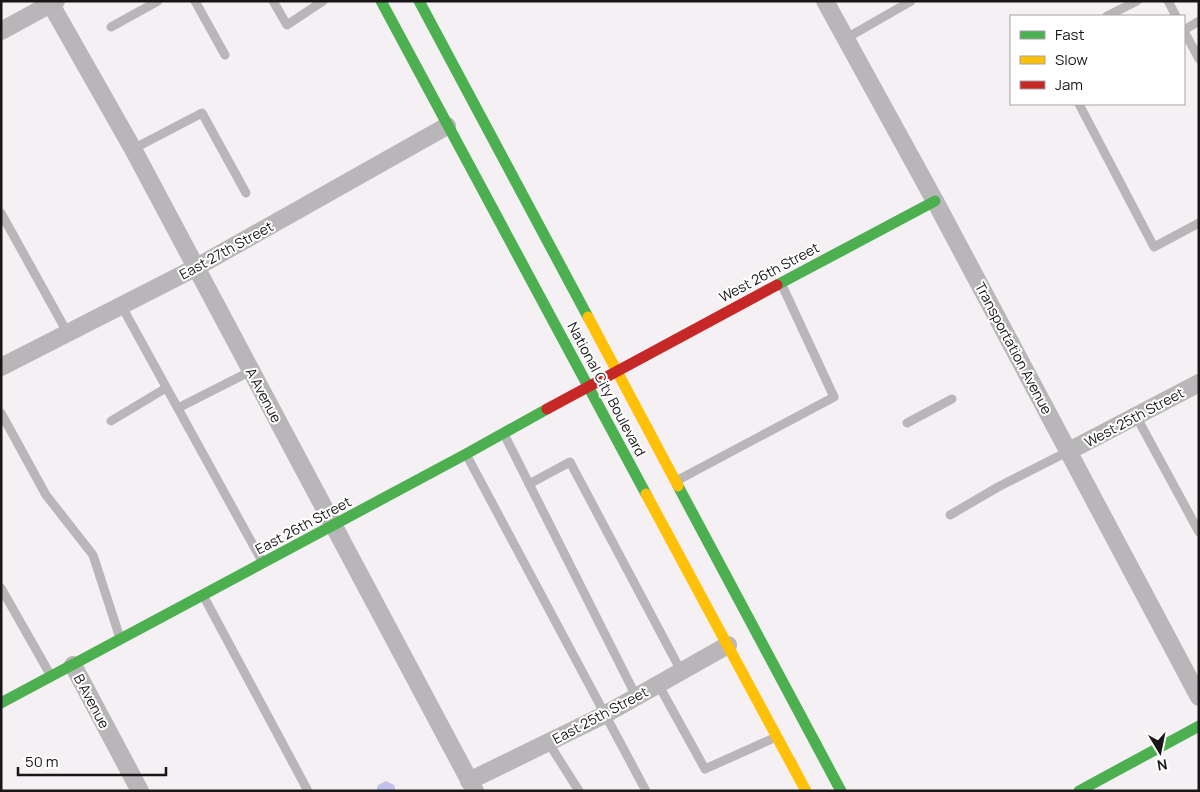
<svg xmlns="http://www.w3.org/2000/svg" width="1200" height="792" viewBox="0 0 1200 792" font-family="Manrope,sans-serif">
<rect width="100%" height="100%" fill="#f5f0f3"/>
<!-- water -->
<polygon fill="#c2c1ea" points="386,781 394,785 396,791 376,791 378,785"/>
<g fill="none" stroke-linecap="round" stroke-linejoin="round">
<!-- lane -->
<g stroke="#b8b6b8" stroke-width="9">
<polyline points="195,1 225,55"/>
<polyline points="273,1 287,25 323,1"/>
<polyline points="1168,1 1176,16"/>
<polyline points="1107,16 1137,1"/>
<polyline points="111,27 158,1"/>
<polyline points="1184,30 1199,21"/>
<polyline points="1184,31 1199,59"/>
<polyline points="845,39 911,1"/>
<polyline points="1079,104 1154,247 1199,223"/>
<polyline points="133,149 202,113 246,193"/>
<polyline points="1,213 67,332"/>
<polyline points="121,305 263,563"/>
<polyline points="178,408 251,371"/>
<polyline points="1,413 46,495 93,555 120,638"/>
<polyline points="1136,416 1199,532"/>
<polyline points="111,421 166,388"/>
<polyline points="907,423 952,399"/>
<polyline points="504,434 636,696"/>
<polyline points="467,456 646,791"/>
<polyline points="678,480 834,397 781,283"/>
<polyline points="529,484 570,462 681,671"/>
<polyline points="950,515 998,487 1069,451"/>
<polyline points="1,588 51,676"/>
<polyline points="203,595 308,791"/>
<polyline points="658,684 705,769 774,738"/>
<polyline points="548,742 579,791"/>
</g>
<!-- street -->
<g stroke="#b8b6b8" stroke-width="18">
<polyline points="49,1 133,149 475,791"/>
<polyline points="825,1 935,201 1199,697"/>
<polyline points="1,31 56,1"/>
<polyline points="1,367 195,268 447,126"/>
<polyline points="1069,451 1199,383"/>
<polyline points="73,665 140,791"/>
<polyline points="469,781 604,715 728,645"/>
</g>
<!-- fast -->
<g stroke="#4caf50" stroke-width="11">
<polyline points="381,1 646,494"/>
<polyline points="419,1 588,317"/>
<polyline points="777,285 935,201"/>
<polyline points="678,486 841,791"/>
<polyline points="1,703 466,454 547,409"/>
<polyline points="1079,791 1199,726"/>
</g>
<!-- slow -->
<g stroke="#ffc107" stroke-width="11">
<polyline points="588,317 678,486"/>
<polyline points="646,494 806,791"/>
</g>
<!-- jam -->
<polyline stroke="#c62828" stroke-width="11" points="547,409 777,285"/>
</g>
<g text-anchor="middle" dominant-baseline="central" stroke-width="4" stroke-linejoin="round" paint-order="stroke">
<!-- street labels -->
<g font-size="14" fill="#181617" stroke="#fff">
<text transform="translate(226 250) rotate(-29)">East 27th Street</text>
<text transform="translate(769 272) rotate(-28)">West 26th Street</text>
<text transform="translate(1014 348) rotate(62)">Transportation Avenue</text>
<text transform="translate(607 389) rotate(62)">National City Boulevard</text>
<text transform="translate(264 395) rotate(62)">A Avenue</text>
<text transform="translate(1134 417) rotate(-28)">West 25th Street</text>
<text transform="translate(303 525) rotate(-28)">East 26th Street</text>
<text transform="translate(92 701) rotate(62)">B Avenue</text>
<text transform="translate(600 715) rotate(-28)">East 25th Street</text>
</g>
</g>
<!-- border -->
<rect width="1200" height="792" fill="none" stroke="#181617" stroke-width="5"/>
<!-- legend -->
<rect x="1010" y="15" width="175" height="90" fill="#ffffff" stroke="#a3a2a2"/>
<rect x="1020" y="31" width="25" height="8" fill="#4caf50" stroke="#a3a2a2"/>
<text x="1055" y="40" font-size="15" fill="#181617">Fast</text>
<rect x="1020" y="56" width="25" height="8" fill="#ffc107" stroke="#a3a2a2"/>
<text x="1055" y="65" font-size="15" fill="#181617">Slow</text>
<rect x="1020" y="81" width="25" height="8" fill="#c62828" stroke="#a3a2a2"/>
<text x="1055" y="90" font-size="15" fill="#181617">Jam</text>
<!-- north arrow -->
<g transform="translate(1160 752) rotate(170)" stroke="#ffffff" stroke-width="4" paint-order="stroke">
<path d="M0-4L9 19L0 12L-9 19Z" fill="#181617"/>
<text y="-8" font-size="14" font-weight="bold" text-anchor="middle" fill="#181617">N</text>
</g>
<!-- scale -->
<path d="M18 767v8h148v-8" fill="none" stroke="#181617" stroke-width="2.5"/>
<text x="25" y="767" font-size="15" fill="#181617" stroke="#ffffff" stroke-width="4" paint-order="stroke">50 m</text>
</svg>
